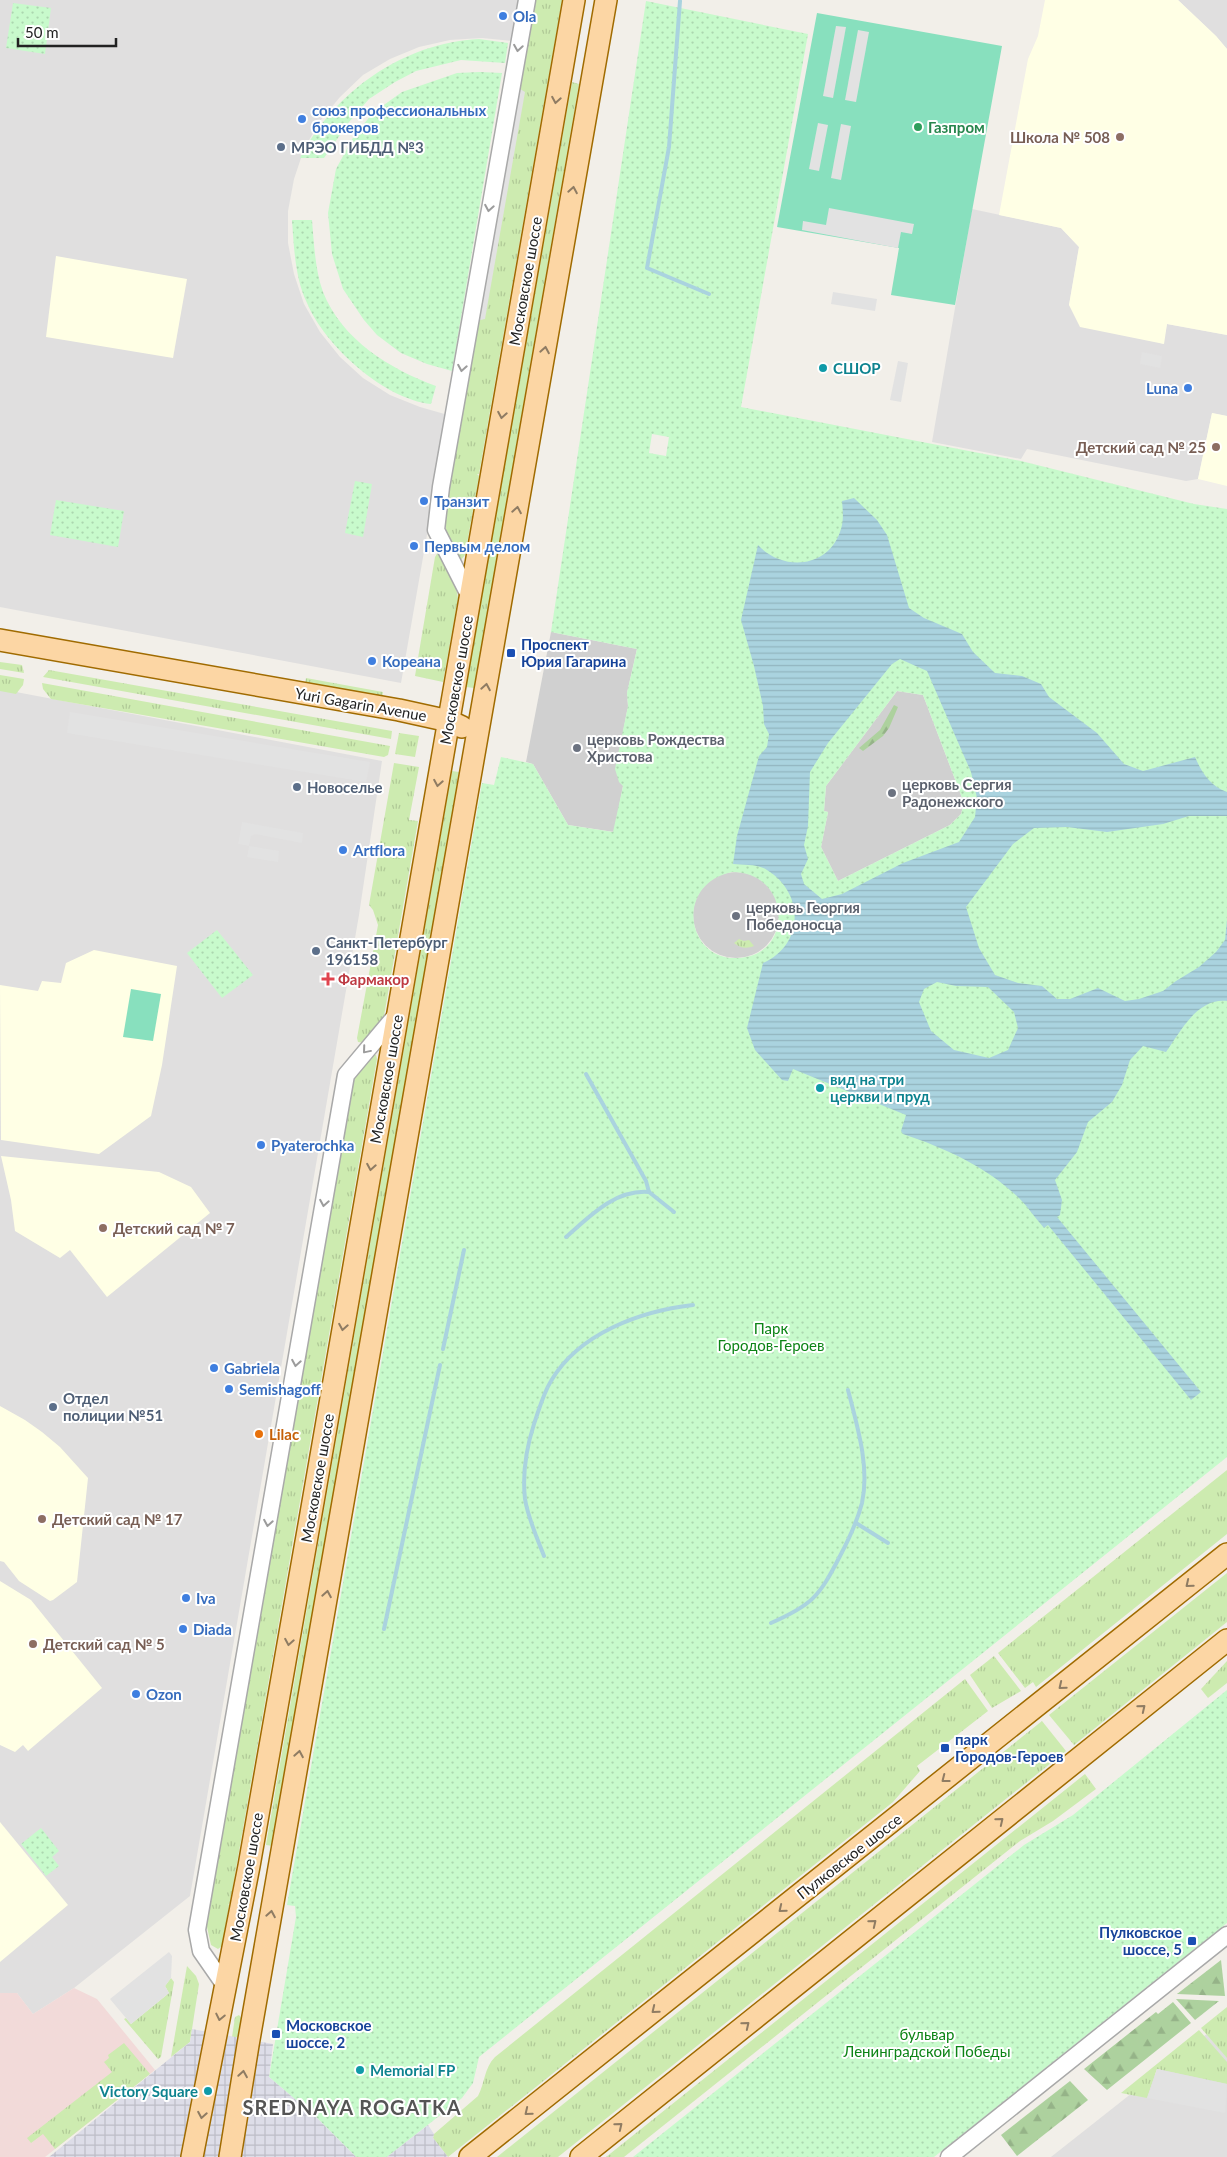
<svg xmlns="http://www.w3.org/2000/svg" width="1227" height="2157" viewBox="0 0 1227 2157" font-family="Lato,sans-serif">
<defs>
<pattern id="grass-tufts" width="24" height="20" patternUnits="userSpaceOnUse" patternTransform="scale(1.25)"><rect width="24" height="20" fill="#cdebb0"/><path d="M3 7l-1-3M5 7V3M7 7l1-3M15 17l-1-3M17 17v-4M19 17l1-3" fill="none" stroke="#b0c997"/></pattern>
<pattern id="forest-firs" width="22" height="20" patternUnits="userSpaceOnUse" patternTransform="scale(1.25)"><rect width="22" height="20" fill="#add19e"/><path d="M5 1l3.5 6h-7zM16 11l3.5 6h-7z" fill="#95b388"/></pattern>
<pattern id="park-dots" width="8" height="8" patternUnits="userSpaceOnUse" patternTransform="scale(1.25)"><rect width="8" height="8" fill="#c8facc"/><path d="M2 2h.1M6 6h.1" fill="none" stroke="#acd6af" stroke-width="1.8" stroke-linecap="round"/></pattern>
<pattern id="plaza-grid" width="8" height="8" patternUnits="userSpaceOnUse" patternTransform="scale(1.25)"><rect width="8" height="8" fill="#dddde8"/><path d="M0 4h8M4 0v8" fill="none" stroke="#bdbdc7"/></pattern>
<pattern id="water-rules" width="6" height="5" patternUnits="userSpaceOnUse" patternTransform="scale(1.25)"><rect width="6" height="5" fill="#aad3df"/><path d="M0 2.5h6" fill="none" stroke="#92b5bf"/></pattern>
</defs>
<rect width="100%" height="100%" fill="#f2efe9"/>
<!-- residential -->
<g fill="#e0dfdf">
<polygon points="0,0 521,0 514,41 482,38 450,40 419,47 390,59 363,75 340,97 320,121 304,149 294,179 288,211 288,243 294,274 304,304 320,332 340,357 363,378 390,395 420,407 448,415 401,683 0,607"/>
<polygon points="1178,0 1227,0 1227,49 1216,36"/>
<polygon points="972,209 1061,228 1079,247 1069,305 1163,344 1167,324 1227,335 1227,416 1212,413 1198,479 1186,481 1027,449 1021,459 932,442"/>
<polygon points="0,689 382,761 359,915 190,1896 74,1988 33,2014 17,1993 0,1993"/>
<polygon points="1227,2018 1227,2157 1051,2157"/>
</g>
<!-- commercial -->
<polygon fill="#f2dad9" points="74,1988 97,1999 155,2070 45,2157 0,2157 0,1993 17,1993 33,2014"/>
<!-- education -->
<g fill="#ffffe5">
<polygon points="1045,0 1178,0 1216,36 1227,49 1227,335 1167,324 1164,344 1080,327 1069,305 1079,247 1061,228 999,215 1028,59 1038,36"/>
<polygon points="56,256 187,279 173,358 46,337"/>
<polygon points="1212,413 1227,416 1227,486 1198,479"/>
<polygon points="94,950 177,966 162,1065 151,1116 99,1154 1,1140 0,985 38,991 42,981 61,983 66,963"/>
<polygon points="1,1156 159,1172 191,1187 210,1213 107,1297 70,1250 60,1258 15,1231 11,1200"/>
<polygon points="0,1406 25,1420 42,1432 60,1447 88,1478 77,1582 53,1600 50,1601 19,1581 4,1562 0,1561"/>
<polygon points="0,1581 31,1600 102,1688 28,1751 23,1745 15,1752 0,1745"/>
<polygon points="0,1822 68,1905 0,1962"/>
</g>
<!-- religious -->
<g fill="#d0d0d0">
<polygon points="551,632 637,649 627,693 628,706 616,769 623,786 614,832 568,825 533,764 526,762"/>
<polygon points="897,691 923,695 964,803 961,814 950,825 838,881 821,847 828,812 824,811 826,786"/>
<circle cx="736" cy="915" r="43"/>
</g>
<!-- grass -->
<g fill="url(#grass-tufts)">
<path d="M532 0H562L479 474H477L479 476 465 555 461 560C448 551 445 526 444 511Z"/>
<polygon points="572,82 579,84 474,688 466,687"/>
<polygon points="438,552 456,587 458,598 443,682 415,676 435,557"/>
<polygon points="0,662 22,665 24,673 0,669"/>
<polygon points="49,670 392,731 391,739 43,677"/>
<polygon points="0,675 24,679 23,685 16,694 0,691"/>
<polygon points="306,678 383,692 382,701 305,684"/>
<polygon points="42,683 390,746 388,755 384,757 51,699 43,689"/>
<polygon points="399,733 419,736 415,757 395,754"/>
<polygon points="394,763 419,767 409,820 418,821 384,1016 382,1022 365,1043 358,1042 357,1038 378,925 373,910 369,905"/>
<polygon points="452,771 459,772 273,1846 266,1845"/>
<path d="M739 939 744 941 749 940 754 946C746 949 740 948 734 943Z"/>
<polygon points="372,1055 376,1055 377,1059 230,1903 228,1905 229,1905 222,1946 218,1949 211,1945 205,1918 349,1084"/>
<polygon points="1227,1470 1227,1534 1036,1687 1033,1682 1025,1688 998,1653"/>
<polygon points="1227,1573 1227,1622 1074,1745 1049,1715"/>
<polygon points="994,1656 1021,1691 992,1708 970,1675"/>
<polygon points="1227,1661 1227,1683 1208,1698 1201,1689"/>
<path d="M965 1679 988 1711 917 1766 920 1771 893 1802 448 2157 433 2138 434 2134 478 2096C485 2083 484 2068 495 2057Z"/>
<polygon points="1042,1721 1066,1751 558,2157 497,2157"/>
<polygon points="1085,1774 1096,1789 1053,1821 1020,1841 624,2157 606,2157"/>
<polygon points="187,1966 196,1976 199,1984 190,2042 171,2057"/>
<polygon points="171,1978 174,1982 161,2057 158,2059 124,2019 126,2018 131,2024 169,1993 165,1986"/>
<polygon points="1227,2007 1227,2058 1201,2028"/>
<polygon points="239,2015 242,2019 239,2038 232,2037 235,2017"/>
<polygon points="1199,2030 1227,2062 1227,2084 1157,2069 1147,2098 1121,2093"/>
<polygon points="124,2043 150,2074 55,2149 43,2134 31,2143 27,2138 112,2072 104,2062 109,2058 108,2055"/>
</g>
<!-- forest -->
<g fill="url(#forest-firs)">
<polygon points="894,705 898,707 889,728 883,736 863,751 859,748 880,730"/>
<polygon points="1221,1960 1225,1996 1177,1994"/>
<polygon points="1176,1999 1219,2001 1195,2020"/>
<polygon points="1173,2002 1191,2023 1107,2090 1084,2069 1156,2012 1158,2014"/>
<polygon points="1070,2081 1088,2100 1017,2156 1001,2135"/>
</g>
<!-- park -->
<g fill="url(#park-dots)" fill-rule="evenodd">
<path d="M646 1 808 34 741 407 1021 461 1194 504 1227 509V1457L479 2057 473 2083 462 2098 387 2157H356L317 2118 269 2077 296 1917 295 1906 287 1905 482 783 494 785 501 757 533 764 568 825 613 832 623 786 619 782 615 769 628 706 627 693 637 649 551 632ZM652 434 669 437 666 456 649 453ZM897 691 923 695 964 803 961 814 950 825 838 881 821 847 828 812 824 811 826 786ZM732 872C792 872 794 956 738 958 686 961 674 884 732 872Z"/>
<polygon points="13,3 51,8 45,54 6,48"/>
<path d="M479 39 508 43 505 63 461 60 416 71 395 82 369 99 349 122 324 158H300C335 91 403 43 479 39Z"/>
<polygon points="480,72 502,73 452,371 427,364 401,353 377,335 364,320 343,289 332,254 328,213 336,169 355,134 374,112 402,92 457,73"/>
<path d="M292 220H312C314 243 315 270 323 292 342 340 390 369 436 386L431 404C384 399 325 346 307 303 295 278 294 248 292 220Z"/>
<polygon points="355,481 372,484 363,537 345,533"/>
<polygon points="56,500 124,511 118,547 50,535"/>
<polygon points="217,930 253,975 222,998 187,953"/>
<polygon points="1227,1690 1227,1923 934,2157 633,2157 1024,1845 1073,1815"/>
<polygon points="41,1828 59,1851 52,1857 59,1866 46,1876 21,1844"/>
</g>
<!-- pitch -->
<g fill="#88e0be">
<polygon points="817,13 1002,46 955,305 891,295 899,248 777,227"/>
<polygon points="131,989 161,994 153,1041 123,1037"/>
</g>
<!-- parking -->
<g fill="#e2e2e2">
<polygon points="836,26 846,27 833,98 823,96"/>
<polygon points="858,30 869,32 856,102 845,100"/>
<polygon points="517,87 525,92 485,319 476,321"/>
<polygon points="818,123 828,125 819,171 809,169"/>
<polygon points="841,124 851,126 841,180 831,178"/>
<polygon points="829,208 914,224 912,234 901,232 898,248 802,230 803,221 826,225"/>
<polygon points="833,292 877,299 875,311 831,304"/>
<polygon points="1142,352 1162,356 1160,368 1140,364"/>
<polygon points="898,361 908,363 901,402 890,400"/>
<polygon points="70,712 370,762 366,782 67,733"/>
<polygon points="242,822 303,833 302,843 255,834 251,836 249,846 279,851 278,862 247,857 249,846 238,844"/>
<polygon points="169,1952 172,1956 171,1978 165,1986 169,1993 131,2024 110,1999"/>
<polygon points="1157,2069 1227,2084 1225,2113 1147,2098"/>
</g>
<!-- plaza -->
<g fill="url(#plaza-grid)">
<polygon points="192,2029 273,2044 269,2077 317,2118 356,2157 49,2157 190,2042"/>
<polygon points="428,2125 434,2134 433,2138 448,2157 387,2157"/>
</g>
<!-- water -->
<path fill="url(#water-rules)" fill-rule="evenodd" d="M854 498 877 520 887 535 909 608 924 618 962 634 973 652 995 673 1022 676 1041 684 1049 697 1097 733 1124 764 1143 771 1195 757C1202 773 1210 786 1227 792V816H1189L1163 824 1107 832 1067 827 1034 828 1013 844 966 907 979 948 995 975 1018 983 1042 986 1057 999H1070L1098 988 1125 1001 1139 999 1163 991 1176 981 1199 967 1216 952 1225 940 1227 920V1001C1197 998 1181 1031 1166 1052L1143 1046 1130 1060 1122 1085 1112 1102 1088 1122 1077 1152 1055 1180 1062 1200 1060 1215 1057 1217 1201 1392 1191 1400 1048 1225 1044 1228C1035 1218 1028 1207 1019 1198 987 1167 945 1148 903 1134L901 1131 906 1115 793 1069 788 1081 782 1080 755 1050 747 1028 763 963C804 945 805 893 767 870 758 864 744 865 733 864L737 836 759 756 767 747 769 734 764 724 763 706 754 666 741 620 758 545C782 571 827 569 840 532 844 522 843 512 842 501ZM900 659 927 671 971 772 977 798 975 817 959 842 903 863 842 894 822 899 804 884 801 874 808 859 804 845 808 826 810 772 828 743 892 664ZM937 982 956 986 988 987 1014 1012 1018 1028 1008 1050 989 1058 954 1050 931 1031 919 1002 924 989Z"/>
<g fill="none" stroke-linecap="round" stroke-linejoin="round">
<!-- stream -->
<g stroke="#aad3df" stroke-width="4">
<polyline points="680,1 669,147 647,268 709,294"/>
<polyline points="586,1074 646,1181 649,1192"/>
<path d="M566 1237C589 1217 615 1189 649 1192L674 1212"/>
<polyline points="443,1349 464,1250"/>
<polyline points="856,1523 888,1543"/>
<path d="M544 1556C537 1538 528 1518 525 1499 522 1472 526 1449 534 1424 539 1410 543 1394 551 1381 579 1333 641 1311 693 1305"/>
<path d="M771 1623C812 1605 819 1597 840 1556 849 1539 857 1522 862 1503 870 1467 857 1425 848 1390"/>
<polyline points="384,1629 440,1365"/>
</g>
<defs>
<g id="minor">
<polyline points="470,597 436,530 441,487 527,0"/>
<polyline points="226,1987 201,1951 197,1930 346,1075 398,1013"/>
<polyline points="949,2157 1227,1935"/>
</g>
<g id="major">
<polyline points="0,640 399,710 449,721 462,727"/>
<polyline points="192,2157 249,1866 309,1525 574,0"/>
<polyline points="230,2157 248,2045 606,0"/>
<polyline points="470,2157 1227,1554"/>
<polyline points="581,2157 1227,1640"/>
</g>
</defs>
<!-- minor casing -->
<use href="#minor" stroke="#a9a9a9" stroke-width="19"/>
<!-- major casing -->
<use href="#major" stroke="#a06b00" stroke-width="24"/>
<!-- minor -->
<use href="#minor" stroke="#fff" stroke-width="16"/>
<!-- major -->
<use href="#major" stroke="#fcd6a4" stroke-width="21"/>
</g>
<!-- one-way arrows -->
<defs><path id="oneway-chevron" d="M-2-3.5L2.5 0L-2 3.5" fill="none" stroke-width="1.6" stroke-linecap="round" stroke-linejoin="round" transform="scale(1.25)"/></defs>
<g stroke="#9c9c9c">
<use href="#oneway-chevron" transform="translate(518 48) rotate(99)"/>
<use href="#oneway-chevron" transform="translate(489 208) rotate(100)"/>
<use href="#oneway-chevron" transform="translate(462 368) rotate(100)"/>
<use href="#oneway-chevron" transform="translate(366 1050) rotate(130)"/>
<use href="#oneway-chevron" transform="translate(324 1203) rotate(100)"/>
<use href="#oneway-chevron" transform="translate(296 1363) rotate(100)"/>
<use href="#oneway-chevron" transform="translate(268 1523) rotate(100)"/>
</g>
<g stroke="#8f7c63">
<use href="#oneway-chevron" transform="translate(556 100) rotate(100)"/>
<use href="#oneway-chevron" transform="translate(573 190) rotate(-80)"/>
<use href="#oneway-chevron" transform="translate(545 350) rotate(-80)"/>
<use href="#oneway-chevron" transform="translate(502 415) rotate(100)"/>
<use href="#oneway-chevron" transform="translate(517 510) rotate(-80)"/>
<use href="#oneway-chevron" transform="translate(486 687) rotate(-80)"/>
<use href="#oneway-chevron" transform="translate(438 783) rotate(100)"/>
<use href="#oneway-chevron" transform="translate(371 1167) rotate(100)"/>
<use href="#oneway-chevron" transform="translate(343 1327) rotate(100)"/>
<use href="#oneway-chevron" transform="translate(1189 1584) rotate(141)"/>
<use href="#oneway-chevron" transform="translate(327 1594) rotate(-80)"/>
<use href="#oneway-chevron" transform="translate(289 1642) rotate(100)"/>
<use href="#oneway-chevron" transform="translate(1062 1686) rotate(141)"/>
<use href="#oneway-chevron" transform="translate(1142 1708) rotate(-39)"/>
<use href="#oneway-chevron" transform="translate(299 1754) rotate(-80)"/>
<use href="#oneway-chevron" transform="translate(945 1779) rotate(142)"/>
<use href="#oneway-chevron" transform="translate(1000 1821) rotate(-39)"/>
<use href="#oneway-chevron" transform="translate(782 1909) rotate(141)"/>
<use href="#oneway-chevron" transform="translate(271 1914) rotate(-80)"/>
<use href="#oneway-chevron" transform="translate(873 1923) rotate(-39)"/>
<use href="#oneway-chevron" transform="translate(655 2010) rotate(141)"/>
<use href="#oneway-chevron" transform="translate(220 2017) rotate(102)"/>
<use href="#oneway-chevron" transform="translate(746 2025) rotate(-39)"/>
<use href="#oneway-chevron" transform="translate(243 2074) rotate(-81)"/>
<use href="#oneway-chevron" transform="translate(528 2112) rotate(141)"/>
<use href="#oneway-chevron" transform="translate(202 2115) rotate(100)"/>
<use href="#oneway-chevron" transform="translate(619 2126) rotate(-39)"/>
</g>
<!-- markers -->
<g fill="#3f7fe0" stroke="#fff" stroke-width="2">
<circle cx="503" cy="16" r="5"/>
<circle cx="302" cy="119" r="5"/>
<circle cx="1188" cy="388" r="5"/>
<circle cx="424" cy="501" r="5"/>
<circle cx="414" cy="546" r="5"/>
<circle cx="372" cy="661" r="5"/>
<circle cx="343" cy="850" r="5"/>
<circle cx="261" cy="1145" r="5"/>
<circle cx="214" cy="1368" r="5"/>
<circle cx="229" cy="1389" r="5"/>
<circle cx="186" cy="1598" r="5"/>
<circle cx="183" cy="1629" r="5"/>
<circle cx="136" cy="1694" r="5"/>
</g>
<circle fill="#2e9e5b" stroke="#fff" stroke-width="2" cx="918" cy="127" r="5"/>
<g fill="#8d6e63" stroke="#fff" stroke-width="2">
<circle cx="1120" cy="137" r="5"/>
<circle cx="1216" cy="447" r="5"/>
<circle cx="103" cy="1228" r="5"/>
<circle cx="42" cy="1519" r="5"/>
<circle cx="33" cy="1644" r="5"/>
</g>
<g fill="#5c6f8a" stroke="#fff" stroke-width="2">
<circle cx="281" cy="147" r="5"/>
<circle cx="297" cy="787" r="5"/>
<circle cx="316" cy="951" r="5"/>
<circle cx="53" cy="1407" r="5"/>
</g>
<g fill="#0f9aa8" stroke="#fff" stroke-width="2">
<circle cx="823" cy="368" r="5"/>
<circle cx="820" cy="1088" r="5"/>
<circle cx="360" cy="2070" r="5"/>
<circle cx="208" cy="2091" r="5"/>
</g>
<g fill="#1a4fb4" stroke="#fff" stroke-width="2">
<rect x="506" y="648" width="10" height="10" rx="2.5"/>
<rect x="940" y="1743" width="10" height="10" rx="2.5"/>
<rect x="1187" y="1936" width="10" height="10" rx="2.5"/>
<rect x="271" y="2029" width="10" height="10" rx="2.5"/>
</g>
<g fill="#6b7280" stroke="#fff" stroke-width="2">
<circle cx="577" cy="748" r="5"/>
<circle cx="892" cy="793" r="5"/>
<circle cx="736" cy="916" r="5"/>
</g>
<path fill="#e0444e" stroke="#fff" stroke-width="2" d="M325.5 971.5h5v5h5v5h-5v5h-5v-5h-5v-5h5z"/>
<circle fill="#e8710a" stroke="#fff" stroke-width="2" cx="259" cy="1434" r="5"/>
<g text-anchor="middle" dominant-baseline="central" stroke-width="4" stroke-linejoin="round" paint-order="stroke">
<!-- shop labels -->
<g font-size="15" font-weight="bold" fill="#366cbe" stroke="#fff" text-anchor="start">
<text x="513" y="16">Ola</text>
<text x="312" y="110">союз профессиональных<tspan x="312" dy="17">брокеров</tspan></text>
<text x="1178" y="388" text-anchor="end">Luna</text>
<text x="434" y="501">Транзит</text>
<text x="424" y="546">Первым делом</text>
<text x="382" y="661">Кореана</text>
<text x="353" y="850">Artflora</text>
<text x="271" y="1145">Pyaterochka</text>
<text x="224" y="1368">Gabriela</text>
<text x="239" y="1389">Semishagoff</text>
<text x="196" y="1598">Iva</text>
<text x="193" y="1629">Diada</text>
<text x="146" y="1694">Ozon</text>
</g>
<!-- leisure labels -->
<g font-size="15" font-weight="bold" fill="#27864d" stroke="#fff" text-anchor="start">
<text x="928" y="127">Газпром</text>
</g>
<!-- education labels -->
<g font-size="15" font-weight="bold" fill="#785e54" stroke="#fff" text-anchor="start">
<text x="1110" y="137" text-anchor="end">Школа № 508</text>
<text x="1206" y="447" text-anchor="end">Детский сад № 25</text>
<text x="113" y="1228">Детский сад № 7</text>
<text x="52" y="1519">Детский сад № 17</text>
<text x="43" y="1644">Детский сад № 5</text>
</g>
<!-- service labels -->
<g font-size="15" font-weight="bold" fill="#4e5e75" stroke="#fff" text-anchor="start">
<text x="291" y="147">МРЭО ГИБДД №3</text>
<text x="307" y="787">Новоселье</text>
<text x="326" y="942">Санкт-Петербург<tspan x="326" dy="17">196158</tspan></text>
<text x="63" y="1398">Отдел<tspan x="63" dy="17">полиции №51</tspan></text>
</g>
<!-- street labels -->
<g font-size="15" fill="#222" stroke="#fff">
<text transform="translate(525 281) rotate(-80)">Московское шоссе</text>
<text transform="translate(456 680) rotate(-80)">Московское шоссе</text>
<text transform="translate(361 704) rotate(10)">Yuri Gagarin Avenue</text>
<text transform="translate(386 1079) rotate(-80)">Московское шоссе</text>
<text transform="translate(317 1478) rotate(-80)">Московское шоссе</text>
<text transform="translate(849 1856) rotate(-38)">Пулковское шоссе</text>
<text transform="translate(246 1877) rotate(-80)">Московское шоссе</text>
</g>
<!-- culture labels -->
<g font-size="15" font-weight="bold" fill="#0d838f" stroke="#fff" text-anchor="start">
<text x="833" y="368">СШОР</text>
<text x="830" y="1079">вид на три<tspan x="830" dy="17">церкви и пруд</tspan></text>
<text x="370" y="2070">Memorial FP</text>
<text x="198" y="2091" text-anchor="end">Victory Square</text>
</g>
<!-- transit labels -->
<g font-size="15" font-weight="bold" fill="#164399" stroke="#fff" text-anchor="start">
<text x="521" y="644">Проспект<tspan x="521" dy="17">Юрия Гагарина</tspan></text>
<text x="955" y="1739">парк<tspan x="955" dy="17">Городов-Героев</tspan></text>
<text x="1182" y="1932" text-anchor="end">Пулковское<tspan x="1182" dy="17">шоссе, 5</tspan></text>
<text x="286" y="2025">Московское<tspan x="286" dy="17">шоссе, 2</tspan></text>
</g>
<!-- worship labels -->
<g font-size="15" font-weight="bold" fill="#5b616d" stroke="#fff" text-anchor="start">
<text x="587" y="739">церковь Рождества<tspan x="587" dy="17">Христова</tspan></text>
<text x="902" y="784">церковь Сергия<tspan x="902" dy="17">Радонежского</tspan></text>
<text x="746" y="907">церковь Георгия<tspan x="746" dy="17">Победоносца</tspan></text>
</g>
<!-- health labels -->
<g font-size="15" font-weight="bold" fill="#be3a42" stroke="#fff" text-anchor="start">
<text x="338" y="979">Фармакор</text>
</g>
<!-- park labels -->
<g font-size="15" fill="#0c8416" stroke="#fff">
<text x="771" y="1328">Парк<tspan x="771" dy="17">Городов-Героев</tspan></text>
<text x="927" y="2034">бульвар<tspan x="927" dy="17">Ленинградской Победы</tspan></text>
</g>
<!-- food labels -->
<g font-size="15" font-weight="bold" fill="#c56008" stroke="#fff" text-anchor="start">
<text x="269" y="1434">Lilac</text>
</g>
<!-- district labels -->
<g font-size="20" font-weight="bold" letter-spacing="1" fill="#555" stroke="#fff">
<text x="352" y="2107">SREDNAYA ROGATKA</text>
</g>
</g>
<!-- scale -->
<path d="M18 38v8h98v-8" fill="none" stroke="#222222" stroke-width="2.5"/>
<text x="25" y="38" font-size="15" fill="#222222" stroke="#ffffff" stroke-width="4" paint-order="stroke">50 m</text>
</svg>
